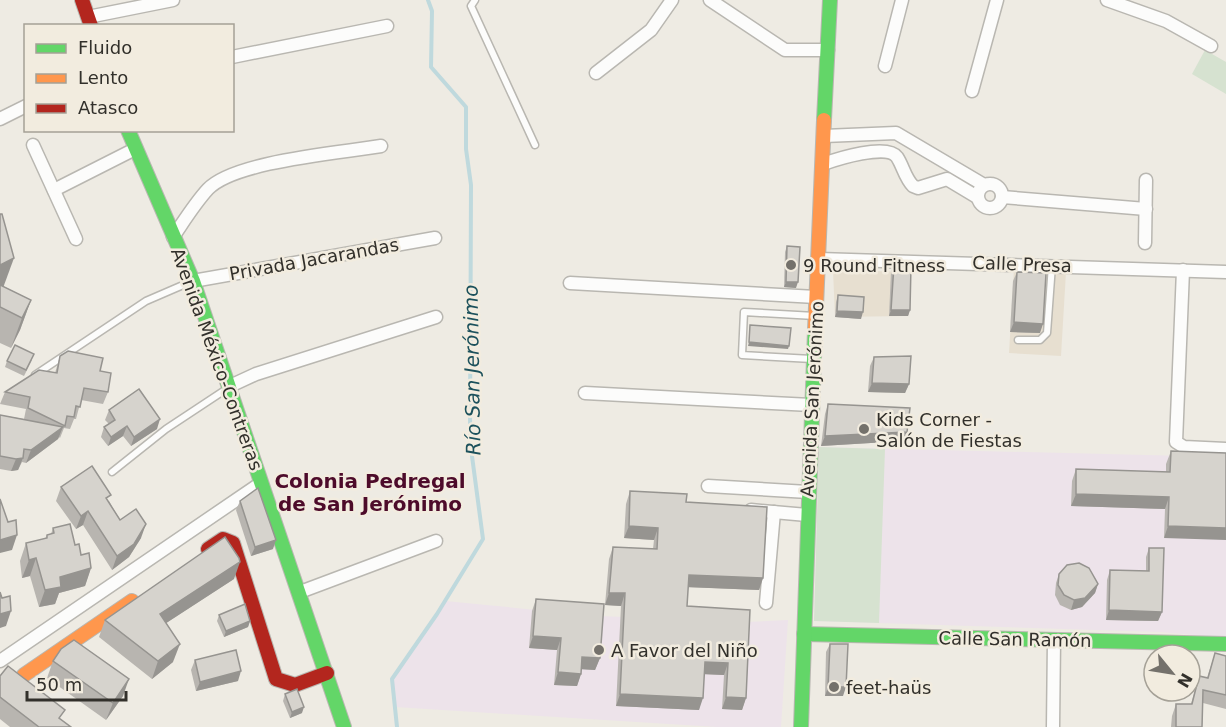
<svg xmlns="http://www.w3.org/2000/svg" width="1226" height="727" viewBox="0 0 1226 727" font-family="'DejaVu Sans',sans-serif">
<rect width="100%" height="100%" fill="#eeebe3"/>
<!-- commercial -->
<g fill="#e7dfd0">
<polygon points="1014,269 1066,272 1061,356 1009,353"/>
<polygon points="833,270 909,272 908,316 835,317"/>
</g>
<!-- education -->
<g fill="#ede3ea">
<polygon points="819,447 1226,457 1226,638 1160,632 814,621"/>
<polygon points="445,601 599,616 746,622 788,620 781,727 717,727 395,707 392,679"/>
</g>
<!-- green -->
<g fill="#d6e2d0">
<polygon points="1205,50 1226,62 1226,94 1192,74"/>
<polygon points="819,447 885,449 879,623 814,621"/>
</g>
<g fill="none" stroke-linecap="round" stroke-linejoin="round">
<!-- stream -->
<polyline stroke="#bfd9dd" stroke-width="4" points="397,727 392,679 437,614 483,539 470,441 471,185 466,149 466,107 431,67 432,11 428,0"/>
<defs>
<g id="lane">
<polyline points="475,0 471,6 535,145"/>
<polyline points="1018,340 1040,340 1047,333 1052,265"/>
<polyline points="812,359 742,355 744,312 815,316"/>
<polyline points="35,375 146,301 190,282"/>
<polyline points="112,472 166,429 228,388"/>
</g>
<g id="street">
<polyline points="710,0 785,50 828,50"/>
<polyline points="1107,0 1166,21 1211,46"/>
<polyline points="88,17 173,0"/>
<polyline points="232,57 387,26"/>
<polyline points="885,66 902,0"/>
<polyline points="596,73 651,30 672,0"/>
<polyline points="972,91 997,0"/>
<polyline points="0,119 26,106"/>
<polyline points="824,136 896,133 984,185"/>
<polyline points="33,145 76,239"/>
<path d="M823 164C837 159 887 143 897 157 903 166 905 178 913 186L918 188 947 179 977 197"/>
<circle cx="990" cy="196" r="12"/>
<polyline points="54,190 135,149"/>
<polyline points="1002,197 1146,209"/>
<path d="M173 237C184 221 195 203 208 189 235 161 340 153 381 146"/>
<polyline points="1145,243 1146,180"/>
<polyline points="819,259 1226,272"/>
<polyline points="1183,270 1176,442 1184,447 1226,449"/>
<polyline points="193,281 435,238"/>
<polyline points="570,283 816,297"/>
<polyline points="230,386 256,374 436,317"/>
<polyline points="585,393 811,405"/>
<polyline points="708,486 808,492"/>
<polyline points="751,510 807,515"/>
<polyline points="300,592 436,541"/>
<polyline points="766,603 774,512"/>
<polyline points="0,661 261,483"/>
<polyline points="1053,727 1054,640"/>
</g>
<g id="fast">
<polyline points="824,120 830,0"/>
<polyline points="128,130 193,281 344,727"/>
<polyline points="804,634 1226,644"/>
<polyline points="801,727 815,330"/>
</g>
<g id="slow">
<polyline points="815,330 824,120"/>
<polyline points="24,675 132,601"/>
</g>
<g id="jam">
<polyline points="82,0 91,26"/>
<polyline points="208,549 223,539 233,543 276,679 295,685 327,673"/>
</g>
</defs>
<!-- lane casing -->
<use href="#lane" stroke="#b9b7b1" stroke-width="9"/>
<!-- street casing -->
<use href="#street" stroke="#b9b7b1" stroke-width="15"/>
<!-- fast casing -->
<use href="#fast" stroke="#b9b7b1" stroke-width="16"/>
<!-- slow casing -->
<use href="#slow" stroke="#b9b7b1" stroke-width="16"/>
<!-- jam casing -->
<use href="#jam" stroke="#b9b7b1" stroke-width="16"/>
<!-- lane -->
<use href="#lane" stroke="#fcfcfb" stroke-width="6"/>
<!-- street -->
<use href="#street" stroke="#fcfcfb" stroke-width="12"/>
<!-- fast -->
<use href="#fast" stroke="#63d668" stroke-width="14"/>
<!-- slow -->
<use href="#slow" stroke="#ff974d" stroke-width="14"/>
<!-- jam -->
<use href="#jam" stroke="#b3261e" stroke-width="14"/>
</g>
<!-- wall -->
<g fill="#b8b5b0">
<polygon points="0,214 3,286 31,300 20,330 11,348 0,343"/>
<polygon points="787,246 796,288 784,287 785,252"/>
<polygon points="894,265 910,310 908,316 889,316 891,271"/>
<polygon points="1017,272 1040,333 1010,332 1013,281"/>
<polygon points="838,295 861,319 835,317 836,302"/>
<polygon points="60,356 100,371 108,392 103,404 81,400 76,419 74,419 70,429 64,428 60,438 59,437 58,439 26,463 22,462 18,470 11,471 0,469 0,415 24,419 26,409 0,404 5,392 55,373"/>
<polygon points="874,357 909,384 905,393 868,392 870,366"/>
<polygon points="32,360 24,376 5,367 7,361"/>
<polygon points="828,404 907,432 904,441 821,446 825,414"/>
<polygon points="109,410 157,429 131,446 123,436 108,446 101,437 104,427 109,424 105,420"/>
<polygon points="1171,451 1226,453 1164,538 1165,509 1071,506 1072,481 1076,469 1166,472 1166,464"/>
<polygon points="61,487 109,501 120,520 141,538 129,557 112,570 83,525 76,529 56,501"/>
<polygon points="630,491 686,502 763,578 759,590 688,587 687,606 750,610 746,698 742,710 722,709 724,675 704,674 699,710 616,706 621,606 605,605 609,559 613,547 653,549 654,540 624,538 626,504"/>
<polygon points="240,501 273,549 251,556 236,510"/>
<polygon points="53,528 75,545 91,568 85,586 59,593 55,604 39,607 30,576 22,578 20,561 26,543 45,539 47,535 51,534"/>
<polygon points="1149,548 1162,612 1158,621 1106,620 1107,580 1110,570 1146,571 1146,557"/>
<polygon points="1059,574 1098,584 1095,593 1082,607 1071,610 1060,605 1055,595 1056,583"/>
<polygon points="234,579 166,623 173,662 152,679 99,637 105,620"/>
<polygon points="536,599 600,658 595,670 581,669 581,674 577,686 554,685 557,650 529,648 532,611"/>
<polygon points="219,615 250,621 248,627 224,637 217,621"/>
<polygon points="830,644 843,696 825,696 826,652"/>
<polygon points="1215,653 1226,656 1226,709 1203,703 1202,727 1171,727 1172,716 1176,704 1191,704 1199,676 1207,678"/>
<polygon points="195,660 238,681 196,691 191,670"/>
<polygon points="53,661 123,696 106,720 47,678"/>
<polygon points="0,676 61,720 71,727 10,727 0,719"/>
<polygon points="285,694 302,713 290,718 283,701"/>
</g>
<!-- shaded-wall -->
<g fill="#969490">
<polygon points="14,258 3,288 0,290 0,265"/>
<polygon points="786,282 798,282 796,288 784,287"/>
<polygon points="31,300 20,330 11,348 22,318"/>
<polygon points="891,310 910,310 908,316 889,316"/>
<polygon points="837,311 863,312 861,319 835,317"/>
<polygon points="1014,322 1043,324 1040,333 1010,332"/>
<polygon points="749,342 789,346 788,349 748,346"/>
<polygon points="872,383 909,384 905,393 868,392"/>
<polygon points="160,419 157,429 131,446 134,437"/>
<polygon points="127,426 123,436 108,446 111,437"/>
<polygon points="63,427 58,439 26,463 31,450"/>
<polygon points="907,432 904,441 821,446 825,436"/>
<polygon points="23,458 18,470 11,471 16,459"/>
<polygon points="1076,494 1169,497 1165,509 1071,506"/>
<polygon points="88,511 83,525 76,529 81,516"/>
<polygon points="146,524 141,538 129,557 112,570 117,556"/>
<polygon points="629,526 658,528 654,540 624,538"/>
<polygon points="1168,526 1226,528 1226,540 1164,538"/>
<polygon points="17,535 12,550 0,553 0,540"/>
<polygon points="276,540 273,549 251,556 255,547"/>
<polygon points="36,558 30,576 22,578 29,560"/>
<polygon points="240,562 234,579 154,631 160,614"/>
<polygon points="91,568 85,586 59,593 55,604 39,607 45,590 60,577"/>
<polygon points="689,575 763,578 759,590 684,587"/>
<polygon points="1098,584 1095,593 1082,607 1071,610 1074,600"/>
<polygon points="609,593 625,593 621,606 605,605"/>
<polygon points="1109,610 1162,612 1158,621 1106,620"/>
<polygon points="11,611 6,626 0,628 0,614"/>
<polygon points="250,621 248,627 224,637 226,631"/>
<polygon points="533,636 561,638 557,650 529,648"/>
<polygon points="180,644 173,662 152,679 158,661"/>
<polygon points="582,657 600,658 595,670 578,669"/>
<polygon points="705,662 728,663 724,675 700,674"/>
<polygon points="241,671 238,681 196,691 200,682"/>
<polygon points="558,672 581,674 577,686 554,685"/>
<polygon points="129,679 123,696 106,720 113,703"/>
<polygon points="828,687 846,687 843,696 825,696"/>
<polygon points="620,694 703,698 699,710 616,706"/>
<polygon points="726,697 746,698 742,710 722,709"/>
<polygon points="304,707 302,713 290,718 292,712"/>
</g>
<!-- building -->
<g fill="#d6d3cd" stroke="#969490" stroke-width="1.5">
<polygon points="0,214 2,214 14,258 0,265"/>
<polygon points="787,246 800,247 798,282 786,282"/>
<polygon points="894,265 911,266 910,310 891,310"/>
<polygon points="1017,272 1046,273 1043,324 1014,322"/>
<polygon points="0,285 31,300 22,318 0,307"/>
<polygon points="838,295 864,297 863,312 837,311"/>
<polygon points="750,325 791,328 789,346 749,342"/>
<polygon points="15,345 34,354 26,370 7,361"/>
<polygon points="68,351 103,358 100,371 111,373 108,392 84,388 80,407 76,406 74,417 67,416 65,426 28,408 30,397 5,392 39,370 57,373 60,356"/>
<polygon points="911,356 909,384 872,383 874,357"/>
<polygon points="139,389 160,419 134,437 127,426 111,437 104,427 115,420 109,410"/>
<polygon points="828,404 910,408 907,432 825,436"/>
<polygon points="0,415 63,427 31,450 24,449 23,458 16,459 0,456"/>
<polygon points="1171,451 1226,453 1226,528 1168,526 1169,497 1076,494 1076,469 1170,472"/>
<polygon points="92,466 111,495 106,498 120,520 136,509 146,524 134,544 117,556 88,511 81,516 61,487"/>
<polygon points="258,488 276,540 255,547 240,501"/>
<polygon points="630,491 687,494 686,502 767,507 763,578 689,575 687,606 750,610 746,698 726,697 728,663 705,662 703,698 620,694 625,593 609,593 613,547 657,549 658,528 629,526"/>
<polygon points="0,499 8,522 16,520 17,535 0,540"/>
<polygon points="70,524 75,545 79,544 81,555 89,553 91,568 60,577 61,587 45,590 36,558 29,560 26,543 47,538 47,535 54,533 53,528"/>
<polygon points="225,537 239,558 240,562 160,614 180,644 158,661 105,620"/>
<polygon points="1149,548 1164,548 1162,612 1109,610 1110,570 1149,571"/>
<polygon points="1079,563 1089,568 1098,584 1085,598 1074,600 1064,595 1058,585 1059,574 1067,565"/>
<polygon points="0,592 2,598 10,596 11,611 0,614"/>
<polygon points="536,599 604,604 600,658 582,657 581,674 558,672 561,638 533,636"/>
<polygon points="245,604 250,621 226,631 219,615"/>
<polygon points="74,640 129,679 113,703 53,661 61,649"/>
<polygon points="830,644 848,644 846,687 828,687"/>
<polygon points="236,650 241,671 200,682 195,660"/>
<polygon points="1215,653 1226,656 1226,695 1203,690 1202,727 1176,727 1176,704 1192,704 1199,676 1208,678"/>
<polygon points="8,666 65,710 59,718 71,727 39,727 0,697 0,676"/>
<polygon points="297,689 304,707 292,712 285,694"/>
</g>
<!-- markers -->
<g fill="#74716b" stroke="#f2ecdf" stroke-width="2">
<circle cx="791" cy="265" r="6"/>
<circle cx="864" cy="429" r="6"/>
<circle cx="599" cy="650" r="6"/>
<circle cx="834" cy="687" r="6"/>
</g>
<g text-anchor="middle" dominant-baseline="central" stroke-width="5" stroke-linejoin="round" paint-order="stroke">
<!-- street labels -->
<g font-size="18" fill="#32302b" stroke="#f2ecdf">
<text transform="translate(314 259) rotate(-10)">Privada Jacarandas</text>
<text transform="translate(1022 264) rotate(2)">Calle Presa</text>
<text transform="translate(217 359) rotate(70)">Avenida México-Contreras</text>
<text transform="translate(812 399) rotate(-87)">Avenida San Jerónimo</text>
<text transform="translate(1015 639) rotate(1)">Calle San Ramón</text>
</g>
<!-- poi labels -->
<g font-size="18" fill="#32302b" stroke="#f2ecdf" text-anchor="start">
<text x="803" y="265">9 Round Fitness</text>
<text x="876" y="419">Kids Corner -<tspan x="876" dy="21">Salón de Fiestas</tspan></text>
<text x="611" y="650">A Favor del Niño</text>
<text x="846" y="687">feet-haüs</text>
</g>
<!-- water labels -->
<g font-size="20" font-style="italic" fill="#1c515c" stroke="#f2ecdf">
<text transform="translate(472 370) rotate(-91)">Río San Jerónimo</text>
</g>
<!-- neighbourhood labels -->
<g font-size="20" font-weight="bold" fill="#4d0b2a" stroke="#f2ecdf">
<text x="370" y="481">Colonia Pedregal<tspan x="370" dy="23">de San Jerónimo</tspan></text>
</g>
</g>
<!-- legend -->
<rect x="24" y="24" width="210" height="108" fill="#f2ecdf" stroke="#a5a197" stroke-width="1.5"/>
<rect x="36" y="44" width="30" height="9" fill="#63d668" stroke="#a5a197" stroke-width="1.5"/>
<text x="78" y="54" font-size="18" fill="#32302b">Fluido</text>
<rect x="36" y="74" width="30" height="9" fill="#ff974d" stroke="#a5a197" stroke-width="1.5"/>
<text x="78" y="84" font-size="18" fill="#32302b">Lento</text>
<rect x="36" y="104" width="30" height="9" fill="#b3261e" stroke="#a5a197" stroke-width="1.5"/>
<text x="78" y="114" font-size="18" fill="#32302b">Atasco</text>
<!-- north arrow -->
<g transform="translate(1172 673) rotate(120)"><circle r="28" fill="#f2ecdf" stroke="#a5a197" stroke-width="1.5"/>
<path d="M0-4.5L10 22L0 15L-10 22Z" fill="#74716b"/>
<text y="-9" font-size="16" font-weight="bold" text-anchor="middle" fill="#32302b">N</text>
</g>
<!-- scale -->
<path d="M27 691v9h99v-9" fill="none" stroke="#32302b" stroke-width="3"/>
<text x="36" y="691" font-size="18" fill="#32302b" stroke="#f2ecdf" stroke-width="4.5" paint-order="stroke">50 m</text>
</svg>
